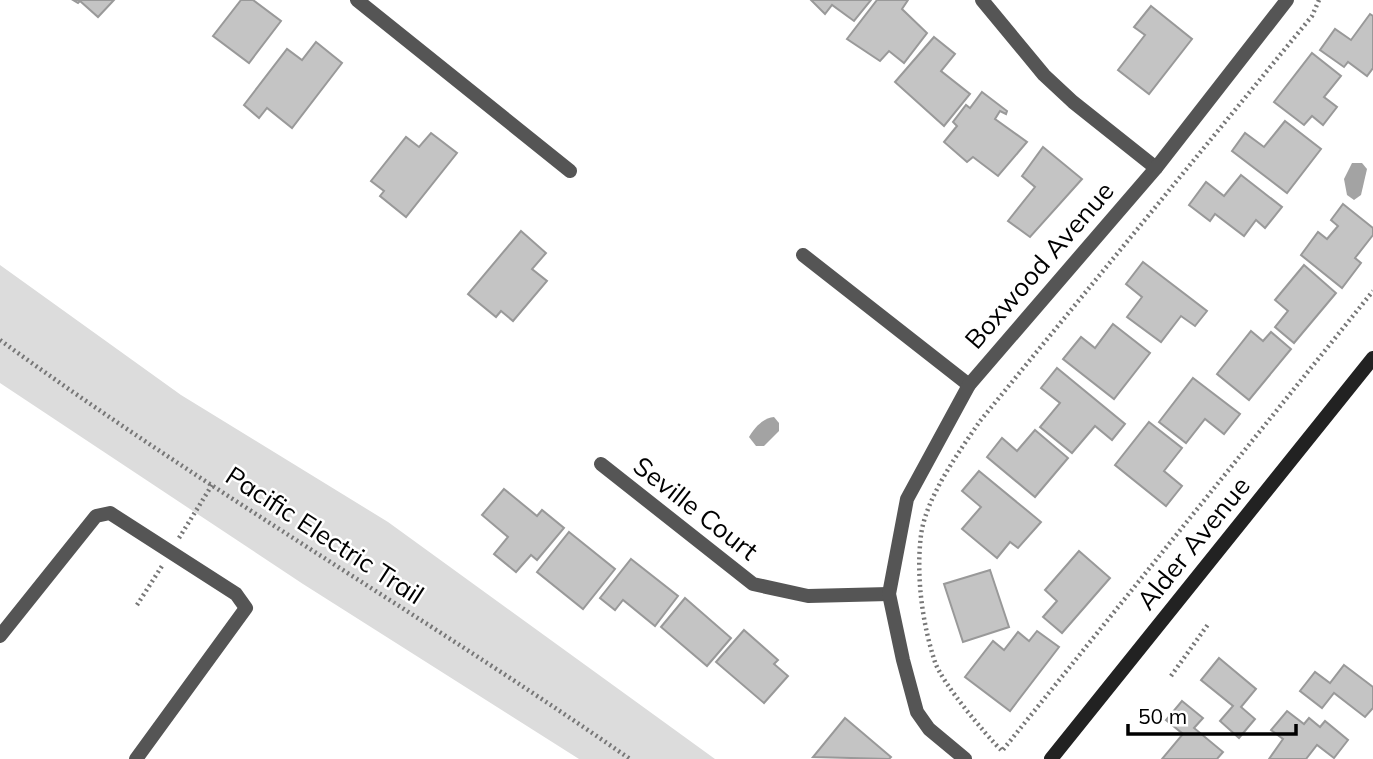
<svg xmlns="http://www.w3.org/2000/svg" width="1373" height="759" viewBox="0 0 1373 759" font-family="Mulish,sans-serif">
<rect width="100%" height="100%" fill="#fff"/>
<!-- green -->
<polygon fill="#dcdcdc" points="0,265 181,395 388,522 715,759 579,759 303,584 0,383"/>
<!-- water -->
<g fill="#a3a3a3">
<polygon points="1352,163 1362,163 1367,169 1361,195 1354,200 1347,195 1344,179"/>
<path d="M774 417 779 423V431L764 446H756L749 437C754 428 763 418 774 417Z"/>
</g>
<!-- building -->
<g fill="#c4c4c4" stroke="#999" stroke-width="2">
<polygon points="73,0 114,0 98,17 80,1 78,3"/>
<polygon points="241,0 253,0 281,21 249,63 213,36"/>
<polygon points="811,0 871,0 854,21 832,5 825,14"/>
<polygon points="877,0 908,0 902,9 927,33 904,63 889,51 880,61 847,39"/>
<polygon points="1151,6 1192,39 1149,94 1118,70 1145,35 1134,27"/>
<polygon points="1370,14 1373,16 1373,68 1367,76 1348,62 1344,67 1320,50 1335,29 1351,40"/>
<polygon points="934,37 955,54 941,71 970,94 944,126 895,82"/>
<polygon points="316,42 342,63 292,128 267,108 259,118 244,105 287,49 302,60"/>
<polygon points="1312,53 1341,76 1324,97 1337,107 1323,125 1312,116 1304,125 1274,102"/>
<polygon points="982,92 1007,111 1006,114 1000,111 995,119 1027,142 998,176 973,157 967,162 944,142 957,126 953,122 966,105 970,108"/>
<polygon points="1285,121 1321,149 1287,193 1232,151 1245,133 1264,147"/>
<polygon points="431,133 457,153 406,217 380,196 384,191 371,181 406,137 419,147"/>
<polygon points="1043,147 1082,179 1030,237 1008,221 1035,187 1022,176"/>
<polygon points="1241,175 1282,207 1265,228 1256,220 1244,236 1215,214 1210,221 1189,205 1206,182 1224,196"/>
<polygon points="1343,204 1373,228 1373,235 1355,258 1361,263 1342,288 1301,255 1318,232 1327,239 1338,226 1331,220"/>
<polygon points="521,231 546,253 532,269 547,281 513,321 501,311 496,317 468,294"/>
<polygon points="1143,262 1207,311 1195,326 1181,316 1161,342 1127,317 1142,297 1126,284"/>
<polygon points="1304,265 1336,293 1294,343 1275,327 1288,311 1275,300"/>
<polygon points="1113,324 1150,353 1114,399 1063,359 1081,337 1095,348"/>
<polygon points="1251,331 1263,341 1271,332 1291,349 1249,400 1217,374"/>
<polygon points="1057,368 1125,424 1112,440 1095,426 1072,453 1040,427 1060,403 1041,388"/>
<polygon points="1193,378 1240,414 1224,434 1205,419 1186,443 1159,422"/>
<polygon points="1149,422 1182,448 1164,471 1182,486 1166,506 1115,465"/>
<polygon points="1035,430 1068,458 1035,497 987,457 1002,438 1017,451"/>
<polygon points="979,471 1041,522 1018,548 1010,542 997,558 962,529 981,507 962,491"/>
<polygon points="504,489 537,516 542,510 564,528 537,560 531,555 516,572 494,554 508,537 482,515"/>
<polygon points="569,532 615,569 583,609 537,572"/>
<polygon points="1079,551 1110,578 1062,633 1043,617 1057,601 1045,590"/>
<polygon points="631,559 678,596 655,626 623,600 615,610 600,598"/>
<polygon points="990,570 1009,627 963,642 944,584"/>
<polygon points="685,598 731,638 707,666 661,627"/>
<polygon points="744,630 778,660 774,664 788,676 764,703 716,662"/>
<polygon points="1037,631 1059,647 1010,711 965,677 993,641 1004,650 1018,632 1029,641"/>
<polygon points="1219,658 1256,689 1241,707 1255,719 1239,738 1220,721 1233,706 1201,680"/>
<polygon points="1344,665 1373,687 1373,708 1365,717 1334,693 1322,708 1300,691 1315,672 1330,683"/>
<polygon points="1182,701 1203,718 1194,728 1223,752 1217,759 1162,759 1183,734 1166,720"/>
<polygon points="1287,711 1304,724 1309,718 1320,727 1325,721 1348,740 1334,758 1317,745 1306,759 1269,759 1283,739 1271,730"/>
<polygon points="845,718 891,757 889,759 813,757"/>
</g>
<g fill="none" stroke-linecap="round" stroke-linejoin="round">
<!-- path -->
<g stroke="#777" stroke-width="4.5" stroke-dasharray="2 3.5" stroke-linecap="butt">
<path d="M1319 0 1312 16 980 421C959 452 926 497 921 535 916 575 922 623 935 662 942 683 985 734 1002 751L1373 291"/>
<path d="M0 340C204 489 423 615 630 759"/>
<polyline points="179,538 212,485"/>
<polyline points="137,605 162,566"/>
<polyline points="1171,676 1209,623"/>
</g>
<!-- service -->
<polyline stroke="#555" stroke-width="14" points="0,636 96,516 110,513 236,594 246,608 136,759"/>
<!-- minor -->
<g stroke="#555" stroke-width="14">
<polyline points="357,0 570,171"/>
<polyline points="982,0 1044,75 1073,102 1156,168"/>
<polyline points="803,255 969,385"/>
<polyline points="601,464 753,584 808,596 889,594"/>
<polyline points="965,759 929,729 917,712 903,660 889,594 907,499 969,385 1156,168 1287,0"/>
</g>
<!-- secondary -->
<polyline stroke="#222" stroke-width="14" points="1051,759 1373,358"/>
</g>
<g text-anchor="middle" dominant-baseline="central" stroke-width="5" stroke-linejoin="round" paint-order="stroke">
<!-- street labels -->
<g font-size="26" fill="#000" stroke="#fff">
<text transform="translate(1039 265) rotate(-49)">Boxwood Avenue</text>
<text transform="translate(696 508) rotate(38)">Seville Court</text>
<text transform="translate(325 535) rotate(33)">Pacific Electric Trail</text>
<text transform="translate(1193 543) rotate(-51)">Alder Avenue</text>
</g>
</g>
<!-- scale -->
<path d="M1128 724v10h168v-10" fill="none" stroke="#000000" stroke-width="3.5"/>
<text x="1138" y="724" font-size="21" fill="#000000" stroke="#ffffff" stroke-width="5" paint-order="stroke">50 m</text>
</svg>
